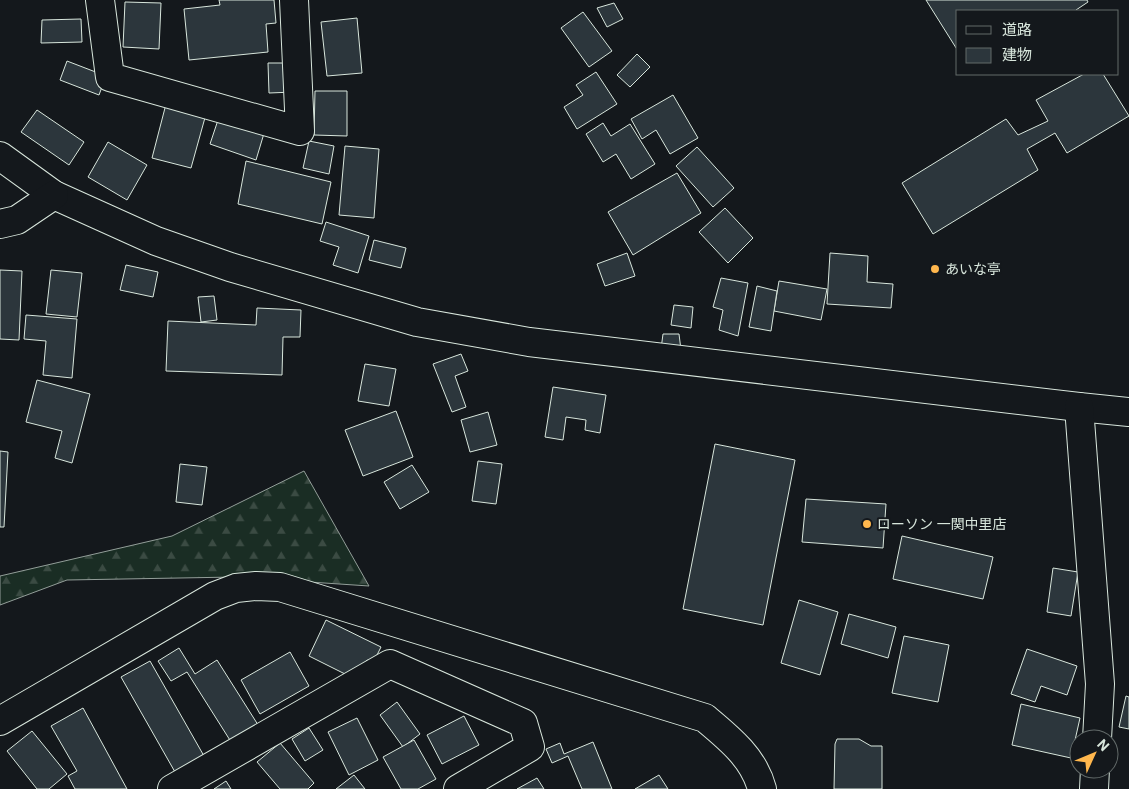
<svg xmlns="http://www.w3.org/2000/svg" width="1129" height="789" viewBox="0 0 1129 789" font-family="Roboto,'Noto Sans JP',sans-serif">
<defs>
<pattern id="forest-firs" width="22" height="20" patternUnits="userSpaceOnUse" patternTransform="scale(1.25)"><rect width="22" height="20" fill="#1a2d24"/><path d="M5 1l3.5 6h-7zM16 11l3.5 6h-7z" fill="#3b4b43"/></pattern>
</defs>
<rect width="100%" height="100%" fill="#14181c"/>
<!-- forest -->
<polygon fill="url(#forest-firs)" stroke="#939e99" points="304,471 369,586 235,577 67,580 0,605 0,576 172,536"/>
<!-- building -->
<g fill="#2c363c" stroke="#d8e6dc">
<polygon points="219,0 274,0 276,23 266,24 268,52 189,60 184,9 220,5"/>
<polygon points="926,0 1087,0 1088,2 1076,10 1078,11 958,11 958,51"/>
<polygon points="125,2 161,3 159,49 123,47"/>
<polygon points="614,3 623,19 607,27 597,8"/>
<polygon points="583,12 612,51 589,67 561,28"/>
<polygon points="357,18 362,73 327,76 321,22"/>
<polygon points="81,19 82,42 41,43 42,20"/>
<polygon points="637,54 650,67 630,87 617,75"/>
<polygon points="67,61 106,76 99,95 60,80"/>
<polygon points="268,63 292,63 294,92 269,93"/>
<polygon points="596,72 617,104 577,129 564,107 583,95 576,85"/>
<polygon points="1084,74 1103,74 1129,116 1067,153 1055,133 1027,149 1038,170 933,234 902,183 1006,119 1018,135 1048,121 1036,100"/>
<polygon points="315,91 347,91 347,136 314,135"/>
<polygon points="673,95 698,138 670,154 656,130 642,139 631,119"/>
<polygon points="166,104 206,114 191,168 152,158"/>
<polygon points="37,110 84,142 69,165 21,132"/>
<polygon points="220,114 265,130 256,160 210,144"/>
<polygon points="603,123 611,136 630,124 655,164 631,179 616,154 603,162 586,134"/>
<polygon points="309,141 334,146 329,174 303,168"/>
<polygon points="108,142 147,165 127,200 88,177"/>
<polygon points="345,146 379,149 374,218 339,215"/>
<polygon points="697,147 734,188 713,207 676,166"/>
<polygon points="246,161 331,182 322,224 238,204"/>
<polygon points="677,173 701,213 633,255 608,212"/>
<polygon points="725,208 753,238 728,263 699,232"/>
<polygon points="326,222 369,236 358,273 333,265 339,247 320,241"/>
<polygon points="374,240 406,248 401,268 369,260"/>
<polygon points="627,253 635,276 605,286 597,264"/>
<polygon points="830,253 868,256 867,282 893,284 891,308 827,304"/>
<polygon points="126,265 158,272 153,297 120,290"/>
<polygon points="0,270 22,271 19,340 0,339"/>
<polygon points="51,270 82,273 77,317 46,314"/>
<polygon points="721,278 748,283 738,336 719,330 723,310 713,307"/>
<polygon points="779,281 827,289 821,320 774,311"/>
<polygon points="757,286 777,291 771,331 749,327"/>
<polygon points="214,296 217,320 201,322 198,297"/>
<polygon points="674,305 693,307 691,328 671,325"/>
<polygon points="257,308 301,310 300,337 283,337 282,375 166,371 168,321 256,325"/>
<polygon points="26,315 77,319 72,378 43,375 46,341 24,339"/>
<polygon points="663,334 679,334 681,350 661,349"/>
<polygon points="461,354 468,371 455,376 466,407 452,412 433,364"/>
<polygon points="365,364 396,369 389,406 358,401"/>
<polygon points="37,380 90,394 72,463 55,458 62,431 26,422"/>
<polygon points="553,387 606,395 600,433 585,430 586,420 566,417 563,440 545,437"/>
<polygon points="396,411 413,457 363,476 345,430"/>
<polygon points="488,412 497,445 470,452 461,420"/>
<polygon points="715,444 795,460 763,625 683,609"/>
<polygon points="0,451 8,452 4,527 0,527"/>
<polygon points="478,461 502,464 496,504 472,501"/>
<polygon points="180,464 207,467 202,505 176,502"/>
<polygon points="412,465 429,492 400,509 384,482"/>
<polygon points="806,499 886,504 883,548 802,542"/>
<polygon points="902,536 993,557 983,599 893,579"/>
<polygon points="1053,568 1078,572 1071,616 1047,612"/>
<polygon points="799,600 838,612 820,675 781,663"/>
<polygon points="849,614 896,627 888,658 841,644"/>
<polygon points="326,620 381,647 373,663 367,660 357,680 309,656"/>
<polygon points="904,636 949,645 938,702 892,693"/>
<polygon points="179,648 195,674 217,660 260,728 233,745 187,672 171,681 158,661"/>
<polygon points="1027,649 1077,666 1067,695 1041,686 1035,702 1011,694"/>
<polygon points="290,652 309,686 260,714 241,680"/>
<polygon points="150,661 204,756 175,772 121,677"/>
<polygon points="1126,696 1129,697 1129,729 1119,727"/>
<polygon points="397,702 420,734 403,747 380,715"/>
<polygon points="1021,704 1080,718 1071,758 1012,745"/>
<polygon points="83,708 127,789 75,789 68,776 77,771 51,726"/>
<polygon points="464,716 479,745 442,764 427,735"/>
<polygon points="357,718 378,760 349,775 328,732"/>
<polygon points="309,728 323,750 305,761 292,739"/>
<polygon points="32,731 67,774 49,789 37,789 7,751"/>
<polygon points="837,739 859,739 871,746 882,746 882,789 834,789 835,744"/>
<polygon points="414,740 436,779 418,789 401,789 383,757"/>
<polygon points="593,742 612,789 582,789 568,756 552,763 546,749 560,743 564,754"/>
<polygon points="280,743 314,783 308,789 280,789 257,762"/>
<polygon points="354,775 365,789 336,789"/>
<polygon points="659,775 668,789 635,789"/>
<polygon points="537,778 544,789 517,789"/>
<polygon points="226,781 231,789 214,789"/>
</g>
<g fill="none" stroke-linecap="round" stroke-linejoin="round">
<defs>
<g id="minor">
<polyline points="100,0 110,77 300,131 294,0"/>
<polyline points="0,156 54,195 156,241 230,267 417,322 529,342 1079,407 1129,412"/>
<polyline points="0,224 17,220 54,195"/>
<polyline points="1079,407 1100,684 1097,739"/>
<path d="M0 721 215 596 236 588 256 586 280 587 705 718C729 738 754 758 762 789"/>
<polyline points="172,789 390,664 523,723 530,747 458,789"/>
<polyline points="1094,789 1095,769"/>
</g>
</defs>
<!-- minor casing -->
<use href="#minor" stroke="#d8e6dc" stroke-width="30"/>
<!-- minor -->
<use href="#minor" stroke="#14181c" stroke-width="28"/>
</g>
<!-- markers -->
<g fill="#ffb74d" stroke="#14181c" stroke-width="2">
<circle cx="935" cy="269" r="5"/>
<circle cx="867" cy="524" r="5"/>
</g>
<g text-anchor="middle" dominant-baseline="central" stroke-width="4" stroke-linejoin="round" paint-order="stroke">
<!-- poi labels -->
<g font-size="14" fill="#d8e6dc" stroke="#14181c" text-anchor="start">
<text x="945" y="269">あいな亭</text>
<text x="877" y="524">ローソン 一関中里店</text>
</g>
</g>
<!-- legend -->
<rect x="956" y="10" width="162" height="65" fill="#14181c" stroke="#626a69"/>
<rect x="966" y="26" width="25" height="8" fill="#14181c" stroke="#626a69"/>
<text x="1002" y="35" font-size="15" fill="#d8e6dc">道路</text>
<rect x="966" y="48" width="25" height="15" fill="#2c363c" stroke="#626a69"/>
<text x="1002" y="60" font-size="15" fill="#d8e6dc">建物</text>
<!-- north arrow -->
<g transform="translate(1094 754) rotate(46)"><circle r="24" fill="#14181c" stroke="#626a69"/>
<path d="M0-4L9 19L0 12L-9 19Z" fill="#ffb74d"/>
<text y="-8" font-size="14" font-weight="bold" text-anchor="middle" fill="#d8e6dc">N</text>
</g>
</svg>
